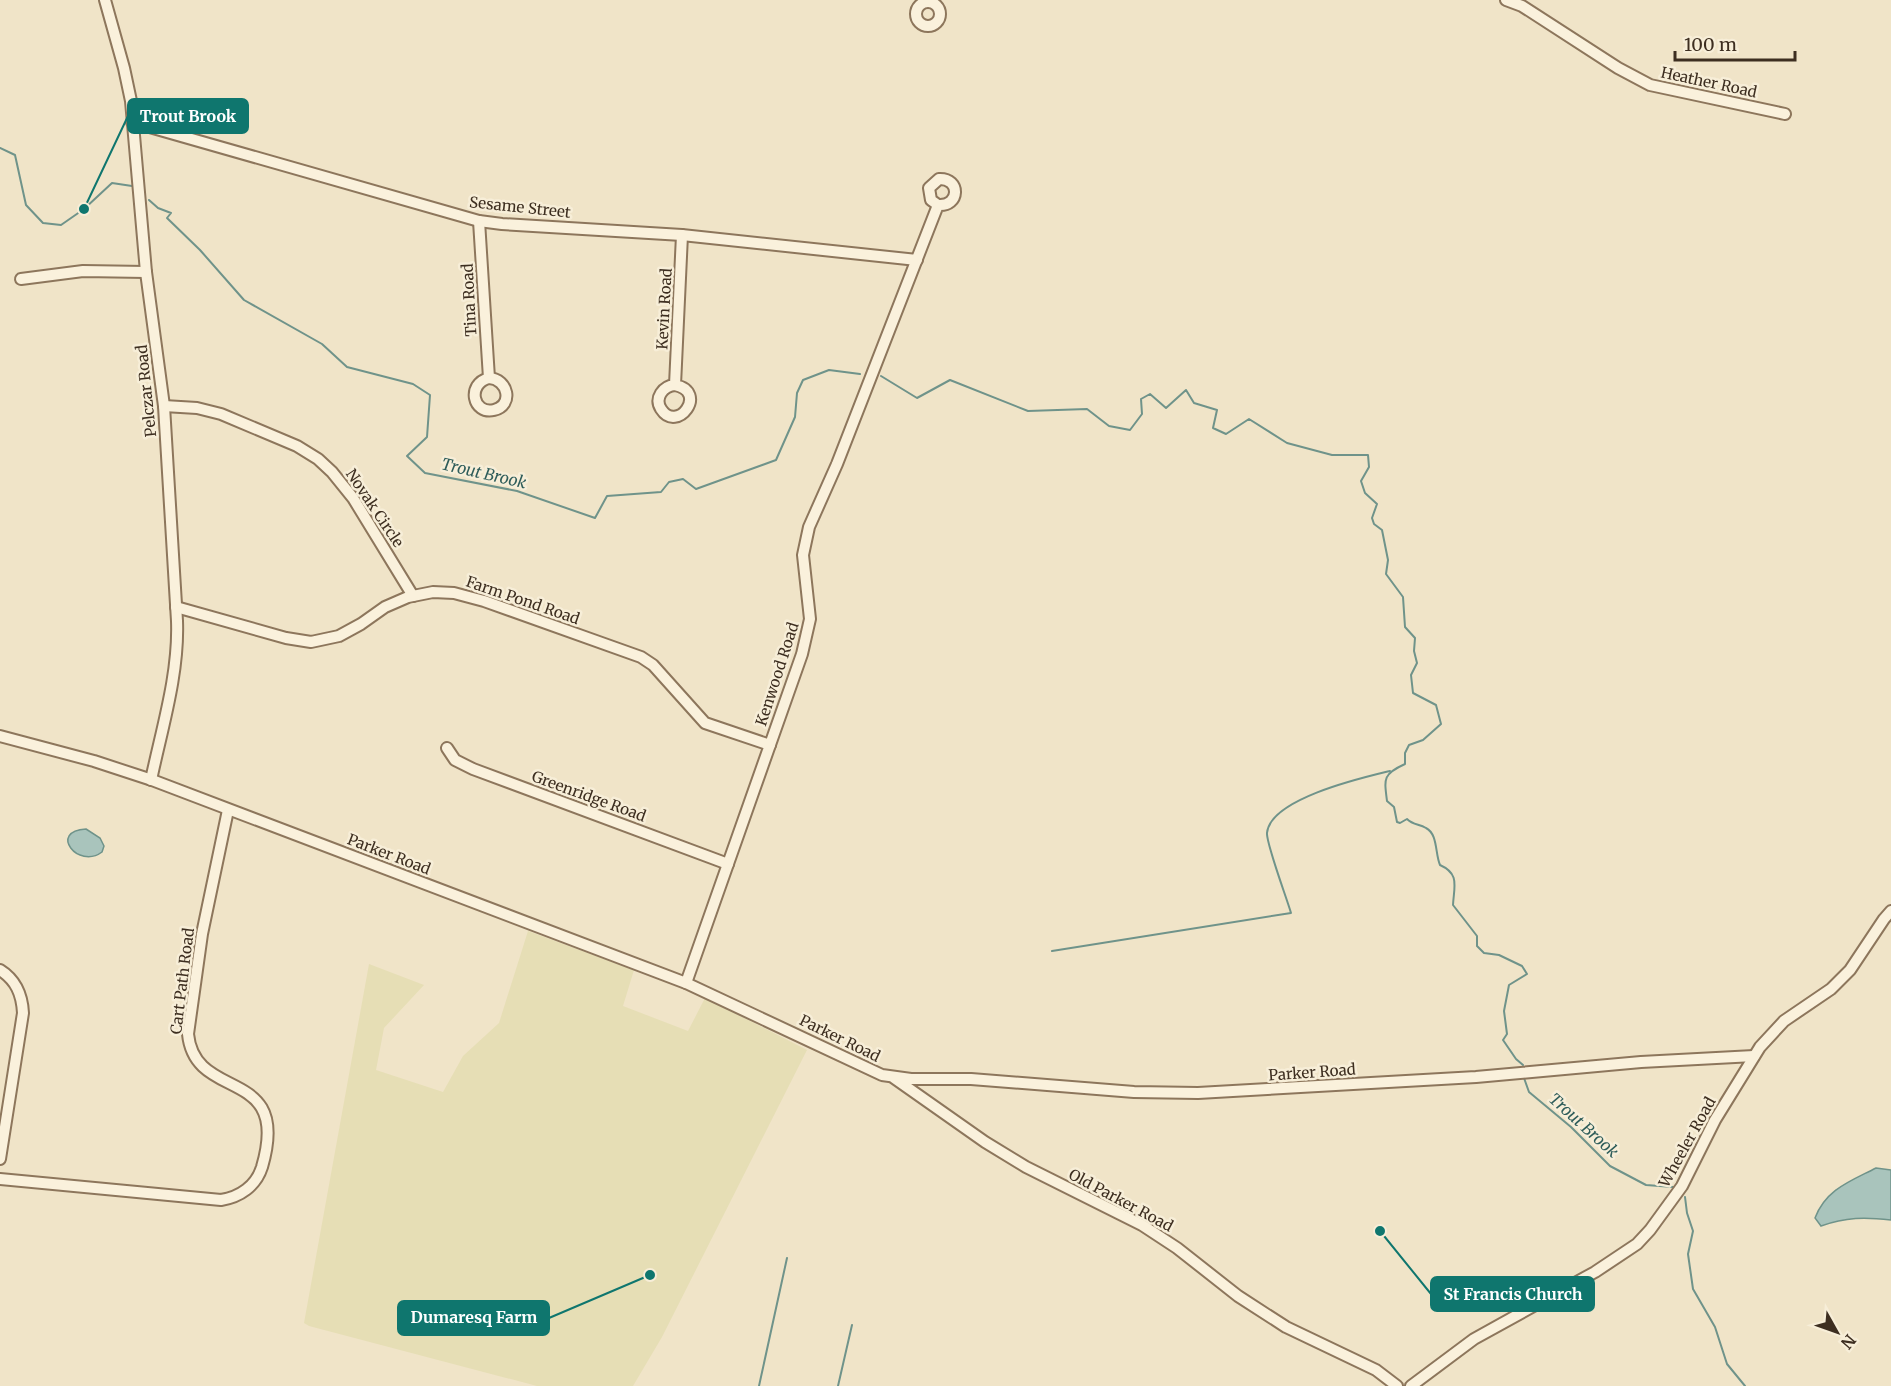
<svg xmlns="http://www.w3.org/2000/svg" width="1891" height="1386" viewBox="0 0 1891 1386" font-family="Merriweather,serif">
<rect width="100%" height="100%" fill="#f0e4c8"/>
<!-- farmland -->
<polygon fill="#e6deb5" points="528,931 634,970 623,1006 688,1031 705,998 807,1050 662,1337 633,1386 537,1386 309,1326 304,1323 369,964 424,985 384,1028 376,1070 443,1092 463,1056 499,1023"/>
<!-- water -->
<g fill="#a9c4bc" stroke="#6f938a" stroke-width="1.5">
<path d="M86 829 100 838 104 846 102 852C78 870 48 831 86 829Z"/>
<path d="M1876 1168 1891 1170V1220C1865 1217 1846 1217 1821 1226L1815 1218C1826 1189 1851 1181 1876 1168Z"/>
</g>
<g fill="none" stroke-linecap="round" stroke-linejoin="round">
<!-- stream -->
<g stroke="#6f938a" stroke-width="2">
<polyline points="0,148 15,155 26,205 43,223 61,225 84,209 112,183 132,186"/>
<polyline points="149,200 158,208 171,213 167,218 200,250 244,300 322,344 347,367 413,384 430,395 427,437 407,456 425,473 517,491 595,518 607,496 661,492 669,482 683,479 696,489 776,460 795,417 797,393 803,380 829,370 860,374"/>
<path d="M881 376 917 398 950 380 1028 411 1087 409 1109 426 1130 430 1142 414 1141 399 1150 394 1166 408 1186 390 1194 403 1217 410 1213 428 1226 434 1249 419 1287 443 1332 455H1368L1369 467 1361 481 1365 493 1377 504 1372 518 1374 524 1382 530 1388 560 1386 574 1403 597 1405 627 1415 638 1414 651 1417 663 1411 675 1413 693 1436 705 1441 724 1423 740 1409 745 1405 753V764C1383 774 1384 778 1387 801L1394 807 1397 822 1400 823 1407 819C1413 825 1419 824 1426 828 1438 834 1435 854 1440 865 1460 874 1454 886 1453 905L1477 936V946L1484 953 1499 955 1522 966 1527 974 1509 985 1504 1011 1507 1034 1503 1040 1516 1059 1523 1065"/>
<path d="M1052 951 1291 913C1287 899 1266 843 1267 833 1270 799 1361 778 1390 771"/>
<polyline points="1524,1078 1529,1092 1571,1127 1610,1166 1646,1185 1673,1187"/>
<polyline points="1685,1197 1687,1213 1693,1231 1688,1254 1693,1289 1715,1327 1727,1364 1745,1386"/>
<polyline points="759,1386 787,1258"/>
<polyline points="838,1386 852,1325"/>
</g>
<defs>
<g id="minor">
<path d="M105 0 124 68 131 101 146 272 164 406 177 621C179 674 162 728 151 780"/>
<polyline points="1506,0 1522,6 1618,68 1650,85 1785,114"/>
<circle cx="928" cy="14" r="12"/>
<polyline points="132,122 479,221 502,224 682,235 917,260"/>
<path d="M479 221 489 378C466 384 473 415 494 410 514 405 508 379 489 378"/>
<polyline points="21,279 83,271 146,272"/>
<path d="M675 385C663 386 654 398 661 409 677 434 709 392 675 385L682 235"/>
<polyline points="164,406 197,408 221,414 297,446 318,459 332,472 353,498 413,596"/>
<polyline points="176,607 286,638 311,642 339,636 361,624 385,607 408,597 433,592 454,593 484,601 641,657 653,665 705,723 770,745"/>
<polyline points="0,736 94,761 152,780 686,983 882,1075 911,1079 971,1079 1134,1092 1198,1093 1476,1077 1641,1062 1754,1056"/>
<polyline points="447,748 455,760 473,769 728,864"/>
<path d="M0 970C16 980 22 994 23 1013L0 1159"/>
<path d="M686 983 802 654 810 619 803 555 809 527 837 464 938 205C960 207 961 178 939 179L929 188 931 200 938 205"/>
<polyline points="894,1078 985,1142 1026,1167 1142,1225 1177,1248 1238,1296 1286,1327 1376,1370 1397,1386"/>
<path d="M0 1179 221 1200C240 1197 256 1186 262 1167 292 1064 195 1104 188 1034L202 934 228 810"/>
<polyline points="1411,1386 1474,1339 1595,1272 1637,1244 1650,1230 1682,1186 1715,1120 1760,1047 1784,1021 1831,989 1850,970 1884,919 1891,911"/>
</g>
</defs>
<!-- minor casing -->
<use href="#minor" stroke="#8d765c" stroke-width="14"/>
<!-- minor -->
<use href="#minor" stroke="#faf1dc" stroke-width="10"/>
</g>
<g text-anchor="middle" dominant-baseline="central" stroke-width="5" stroke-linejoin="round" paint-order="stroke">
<!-- street labels -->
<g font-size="15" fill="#3d2e20" stroke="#f7eed8">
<text transform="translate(1709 82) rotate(12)">Heather Road</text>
<text transform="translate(520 207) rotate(6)">Sesame Street</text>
<text transform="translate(469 300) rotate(-93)">Tina Road</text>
<text transform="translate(664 309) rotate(-87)">Kevin Road</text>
<text transform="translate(146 391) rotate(-96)">Pelczar Road</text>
<text transform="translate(375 508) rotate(56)">Novak Circle</text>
<text transform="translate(523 600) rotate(19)">Farm Pond Road</text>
<text transform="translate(777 674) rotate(-72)">Kenwood Road</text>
<text transform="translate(589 796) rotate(20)">Greenridge Road</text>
<text transform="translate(389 854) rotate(21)">Parker Road</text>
<text transform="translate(182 981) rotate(-83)">Cart Path Road</text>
<text transform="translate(840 1038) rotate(26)">Parker Road</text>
<text transform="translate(1312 1072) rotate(-4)">Parker Road</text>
<text transform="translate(1687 1142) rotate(-61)">Wheeler Road</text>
<text transform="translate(1121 1200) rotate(28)">Old Parker Road</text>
</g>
<!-- water labels -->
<g font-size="16" font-style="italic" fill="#2f5d5a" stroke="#f7eed8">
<text transform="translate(484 473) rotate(13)">Trout Brook</text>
<text transform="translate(1584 1125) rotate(42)">Trout Brook</text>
</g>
</g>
<!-- callouts -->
<path fill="none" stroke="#0f766e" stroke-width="2" d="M84 209L128 116M1380 1231L1431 1294M650 1275L549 1318"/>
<g fill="#0f766e" stroke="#f7eed8" stroke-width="2">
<circle cx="84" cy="209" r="6"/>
<circle cx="1380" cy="1231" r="6"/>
<circle cx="650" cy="1275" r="6"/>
</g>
<g fill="#0f766e" stroke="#0f766e" stroke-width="2">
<rect x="128" y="99" width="120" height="34" rx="6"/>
<rect x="1431" y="1277" width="163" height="34" rx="6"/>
<rect x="398" y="1301" width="151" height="34" rx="6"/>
</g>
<g font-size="16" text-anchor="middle" font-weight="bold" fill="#fff">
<text x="188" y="122">Trout Brook</text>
<text x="1513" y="1300">St Francis Church</text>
<text x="474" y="1323">Dumaresq Farm</text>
</g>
<!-- north arrow -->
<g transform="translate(1837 1332) rotate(130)" stroke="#f7eed8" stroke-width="4.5" paint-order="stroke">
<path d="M0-4.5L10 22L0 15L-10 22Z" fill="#3d2e20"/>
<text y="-9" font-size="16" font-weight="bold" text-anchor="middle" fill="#3d2e20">N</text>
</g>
<!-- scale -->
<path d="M1675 51v9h120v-9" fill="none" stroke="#3d2e20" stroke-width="3"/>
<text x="1684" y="51" font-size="18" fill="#3d2e20" stroke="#f7eed8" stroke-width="4.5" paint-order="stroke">100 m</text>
</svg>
